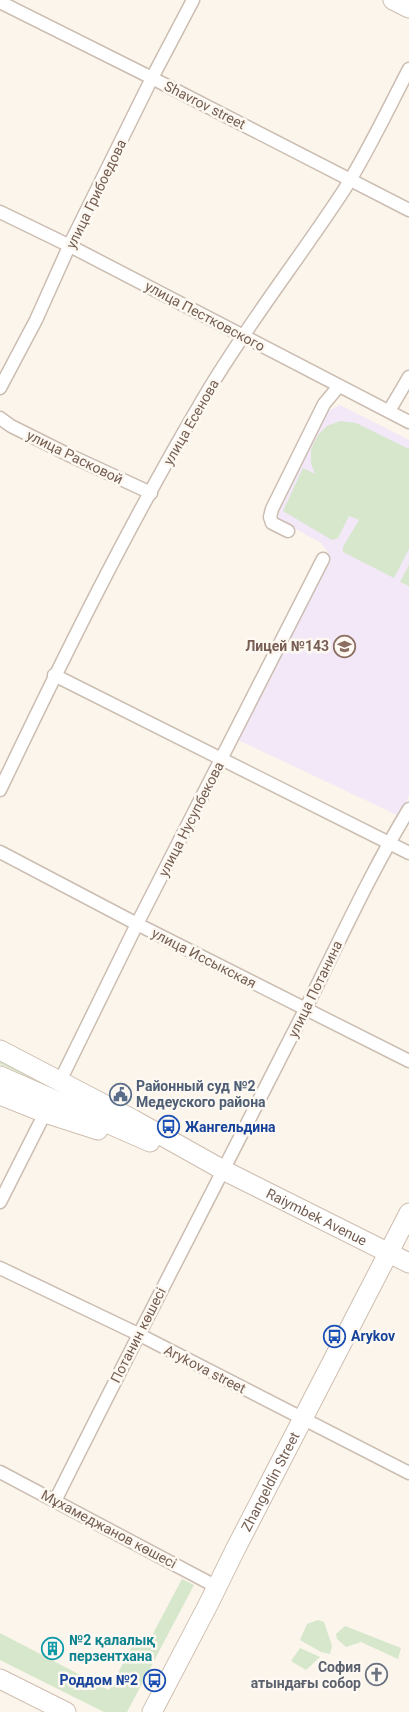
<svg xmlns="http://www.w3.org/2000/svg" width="409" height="1712" viewBox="0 0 409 1712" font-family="Roboto,sans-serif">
<rect width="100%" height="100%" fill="#fbf5eb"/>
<!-- education -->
<polygon fill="#f2e8f7" points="340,405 409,440 409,796 399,816 234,738 329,554 321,543 278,519 279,511 326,412"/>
<!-- green -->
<g fill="#d6e7cb">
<polygon points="340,421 356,423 409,449 409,549 394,578 343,552 343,547 359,520 349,516 338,538 332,540 283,511 303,468 315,474 311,463 311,449 318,435 327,426"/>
<polygon points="409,565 409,586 400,582"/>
<polygon points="0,1060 128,1125 0,1064"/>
<polygon points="182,1579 194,1585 127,1712 104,1712 0,1660 0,1633 109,1690 136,1639 148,1643"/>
<polygon points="318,1620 324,1622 332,1646 330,1654 321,1652 300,1640 307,1624"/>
<polygon points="345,1626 401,1648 398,1659 361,1642 346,1647 337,1639 336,1634"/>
<polygon points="300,1648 320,1657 306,1670 291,1661"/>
</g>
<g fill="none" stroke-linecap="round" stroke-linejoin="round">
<defs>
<g id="street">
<polyline points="0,2 148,76 409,210"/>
<polyline points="0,212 70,246 409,422"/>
<polyline points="0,388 36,320 71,242 152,78 193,0"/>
<polyline points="389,411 409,377"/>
<polyline points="0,418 11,426 71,456 151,493"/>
<polyline points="288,531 272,523 270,517 272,509 324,404 339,386"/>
<polyline points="54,675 409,853"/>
<path d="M0 790C64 656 130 522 206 394 248 323 299 259 344 190 368 152 388 109 409 69"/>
<polyline points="0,852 137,924 409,1061"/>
<polyline points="60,1081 137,924 323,559"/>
<polyline points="0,1202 45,1113"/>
<polyline points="0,1268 138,1334 409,1473"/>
<polyline points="0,1472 217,1587"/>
<path d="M55 1501C131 1348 210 1197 287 1045 328 967 363 885 409 809"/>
</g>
<g id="secondary">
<polyline points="393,0 409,8"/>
<path id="s1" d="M0 1050 134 1120 223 1170 409 1263"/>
<polyline points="0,1076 150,1142"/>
<polyline points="0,1095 45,1113 98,1130"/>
<polyline points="0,1679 66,1712"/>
<path id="s2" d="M152 1712 209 1603 235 1550 409 1213"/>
</g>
</defs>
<!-- street casing -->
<use href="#street" stroke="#ccbdb2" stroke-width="15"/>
<!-- secondary casing -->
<use href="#secondary" stroke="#cebeb0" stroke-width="21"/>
<!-- street -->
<use href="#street" stroke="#fff" stroke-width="12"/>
<!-- secondary -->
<use href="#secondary" stroke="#fff" stroke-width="19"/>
</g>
<!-- icons -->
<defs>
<symbol id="school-ring" viewBox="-11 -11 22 22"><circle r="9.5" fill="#fdf9f2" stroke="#8d6e63" stroke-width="1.5"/><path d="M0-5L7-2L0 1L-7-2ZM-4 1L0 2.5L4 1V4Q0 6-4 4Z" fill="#8d6e63"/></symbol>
<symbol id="civic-ring" viewBox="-11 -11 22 22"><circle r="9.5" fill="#fdf9f2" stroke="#5c6f8a" stroke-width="1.5"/><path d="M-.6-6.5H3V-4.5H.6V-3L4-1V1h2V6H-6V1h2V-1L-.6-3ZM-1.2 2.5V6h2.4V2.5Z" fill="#5c6f8a"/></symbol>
<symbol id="bus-ring" viewBox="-11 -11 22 22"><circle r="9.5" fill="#fdf9f2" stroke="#1a4fb4" stroke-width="1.5"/><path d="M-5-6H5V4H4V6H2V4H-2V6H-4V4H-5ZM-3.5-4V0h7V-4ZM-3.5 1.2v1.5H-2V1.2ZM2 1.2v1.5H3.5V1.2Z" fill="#1a4fb4"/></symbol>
<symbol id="building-ring" viewBox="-11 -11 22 22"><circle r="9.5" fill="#fdf9f2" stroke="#0f9aa8" stroke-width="1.5"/><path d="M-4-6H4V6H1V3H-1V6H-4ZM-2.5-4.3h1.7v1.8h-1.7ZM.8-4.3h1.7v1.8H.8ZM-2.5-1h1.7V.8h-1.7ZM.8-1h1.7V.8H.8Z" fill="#0f9aa8"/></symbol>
<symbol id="church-ring" viewBox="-11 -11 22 22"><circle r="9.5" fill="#fdf9f2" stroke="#6b7280" stroke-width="1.5"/><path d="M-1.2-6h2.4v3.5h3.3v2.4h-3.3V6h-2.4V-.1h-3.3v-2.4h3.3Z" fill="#6b7280"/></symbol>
</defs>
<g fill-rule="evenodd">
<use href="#school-ring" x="332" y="634" width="25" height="25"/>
<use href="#civic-ring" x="108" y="1082" width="25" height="25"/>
<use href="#bus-ring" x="156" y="1114" width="25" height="25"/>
<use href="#bus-ring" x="322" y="1324" width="25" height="25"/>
<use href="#building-ring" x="40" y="1636" width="25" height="25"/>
<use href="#church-ring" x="364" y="1662" width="25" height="25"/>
<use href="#bus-ring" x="142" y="1668" width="25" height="25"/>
</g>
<g text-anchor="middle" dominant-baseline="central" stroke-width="5" stroke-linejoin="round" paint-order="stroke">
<!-- street labels -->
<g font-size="14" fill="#745d50" stroke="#fdf9f2">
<text transform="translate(205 105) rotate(27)">Shavrov street</text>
<text transform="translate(96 194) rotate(-64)">улица Грибоедова</text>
<text transform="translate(205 316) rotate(28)">улица Пестковского</text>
<text transform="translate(191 422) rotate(-60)">улица Есенова</text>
<text transform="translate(75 457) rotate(26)">улица Расковой</text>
<text transform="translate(191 819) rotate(-63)">улица Нусупбекова</text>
<text transform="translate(204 958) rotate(27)">улица Иссыкская</text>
<text transform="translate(315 989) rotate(-64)">улица Потанина</text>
<text stroke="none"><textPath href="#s1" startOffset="358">Raiymbek Avenue</textPath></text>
<text transform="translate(138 1335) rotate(-63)">Потанин көшесі</text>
<text transform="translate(205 1369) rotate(27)">Arykova street</text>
<text stroke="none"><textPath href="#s2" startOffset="259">Zhangeldin Street</textPath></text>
<text transform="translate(109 1529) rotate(28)">Мұхамеджанов көшесі</text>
</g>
<!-- education labels -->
<g font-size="14" font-weight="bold" fill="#785e54" stroke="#fdf9f2" text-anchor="end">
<text x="329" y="646">Лицей №143</text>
</g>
<!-- service labels -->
<g font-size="14" font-weight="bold" fill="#4e5e75" stroke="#fdf9f2" text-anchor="start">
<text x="136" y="1086">Районный суд №2<tspan x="136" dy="16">Медеуского района</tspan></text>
</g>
<!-- transit labels -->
<g font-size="14" font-weight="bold" fill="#164399" stroke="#fdf9f2" text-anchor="start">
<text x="185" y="1127">Жангельдина</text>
<text x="351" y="1336">Arykov</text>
<text x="138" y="1680" text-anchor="end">Роддом №2</text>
</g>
<!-- culture labels -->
<g font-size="14" font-weight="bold" fill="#0d838f" stroke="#fdf9f2" text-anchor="start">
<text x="69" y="1640">№2 қалалық<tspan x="69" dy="16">перзентхана</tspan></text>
</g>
<!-- worship labels -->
<g font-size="14" font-weight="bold" fill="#5b616d" stroke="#fdf9f2" text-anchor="end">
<text x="361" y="1667">София<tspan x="361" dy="16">атындағы собор</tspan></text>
</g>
</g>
</svg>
